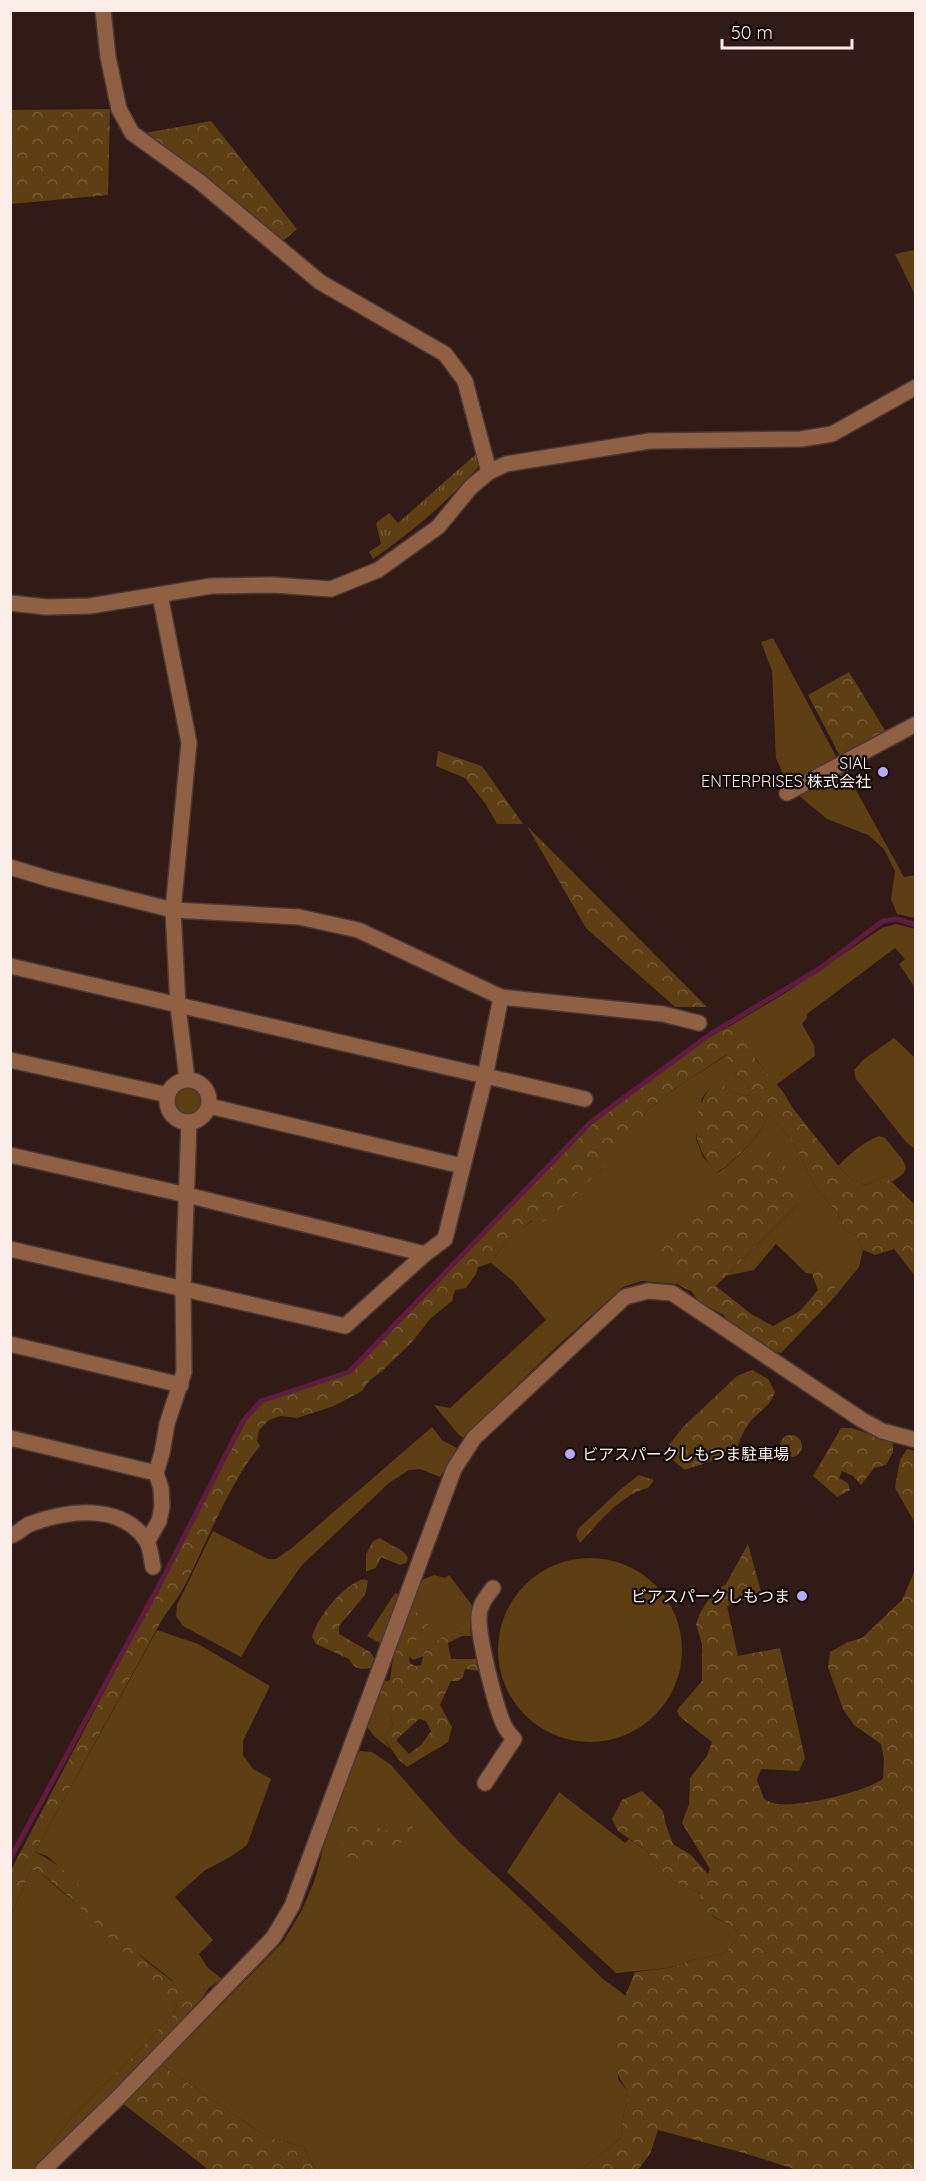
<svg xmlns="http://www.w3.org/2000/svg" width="926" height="2181" viewBox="0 0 926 2181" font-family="Quicksand,'Noto Sans JP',sans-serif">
<defs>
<pattern id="forest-crowns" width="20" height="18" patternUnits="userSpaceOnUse" patternTransform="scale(1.5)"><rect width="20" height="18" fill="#5e3e13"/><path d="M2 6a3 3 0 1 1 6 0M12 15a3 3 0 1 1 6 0" fill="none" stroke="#765a35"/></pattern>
<pattern id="park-tufts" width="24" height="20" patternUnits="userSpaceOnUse" patternTransform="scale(1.5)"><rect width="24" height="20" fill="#5e3e13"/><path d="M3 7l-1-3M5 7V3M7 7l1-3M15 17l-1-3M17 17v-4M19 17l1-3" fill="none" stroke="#765a35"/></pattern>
</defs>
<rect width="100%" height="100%" fill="#321b17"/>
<!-- green -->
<g fill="#5e3e13">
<polygon points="915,244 915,295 895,254 914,250"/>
<polygon points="773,638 838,760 789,787 776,758 772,671 761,642"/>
<polygon points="846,772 904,877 915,875 915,918 897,914 891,899 895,871 884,849 868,835 827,819 797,794"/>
<polygon points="896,924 915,929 915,988 899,964 905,959 895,948 807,1014 807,1018 802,1024 814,1045 815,1056 776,1085 730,1026 784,994 882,928"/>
<polygon points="894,1038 915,1058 915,1149 906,1142 856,1079 854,1070 864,1059"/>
<path d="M727 1055 735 1074 748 1084 750 1096 734 1093 715 1081 702 1098 696 1139 703 1157 717 1173C737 1159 751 1144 765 1124L761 1111 775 1120 794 1144 814 1185 838 1214 844 1229 857 1237 863 1250 859 1267 832 1300 836 1286 819 1266 812 1274 806 1273 776 1244 754 1270 726 1276 800 1202 683 1276 677 1284 641 1281 623 1287 553 1350 464 1438 459 1435 434 1405 450 1408 546 1320 513 1281 491 1263 504 1244 517 1232 600 1171 644 1124 646 1111 674 1089Z"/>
<circle cx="189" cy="1101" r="14"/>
<path d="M879 1136 885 1138 903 1160 906 1168 903 1174 892 1182 886 1176 865 1185 853 1181 838 1166C850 1154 863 1142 879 1136Z"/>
<polygon points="432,1427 442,1440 457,1448 440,1477 420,1469 409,1470 389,1483 302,1565 261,1623 241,1657 183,1626 176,1616 177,1605 213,1531 268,1559 276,1559 292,1548"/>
<circle cx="590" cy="1650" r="92"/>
<polygon points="434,1575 445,1578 449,1575 472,1605 473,1629 454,1629 424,1656 413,1660 408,1655 401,1631 412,1595 422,1580"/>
<polygon points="395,1593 402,1596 382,1644 367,1636"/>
<polygon points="157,1630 198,1644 270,1686 243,1741 243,1755 253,1769 271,1779 247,1845 230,1857 204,1871 175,1897 213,1940 199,1954 207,1967 222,1979 209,1988 192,2012 173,1981 135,1951 78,1885 47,1856 35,1852"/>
<polygon points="377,1699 389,1711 393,1725 384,1738 390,1749 374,1736 365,1724"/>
<path d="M360 1751 372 1752 391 1765 458 1841 522 1900 603 1979 626 1996 621 2008 618 2079 628 2092C626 2108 621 2121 621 2138L581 2170H312L315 2169 304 2147 267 2137 161 2065 283 1942 302 1910 314 1882 321 1857 328 1819 352 1761Z"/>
<polygon points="559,1792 625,1843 629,1839 647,1851 655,1864 672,1881 700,1893 712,1916 735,1928 740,1937 723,1954 693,1960 669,1968 616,1973 507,1872"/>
<path d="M32 1870 39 1872 94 1919 114 1943 163 1988 177 2005 173 2015 68 2122 48 2149 52 2155 36 2170H11V1913C20 1900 22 1883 32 1870Z"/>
</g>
<!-- forest -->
<g fill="url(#forest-crowns)" fill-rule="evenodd">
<polygon points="110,109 108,195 11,204 11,110"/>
<polygon points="211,121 297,229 283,241 145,133"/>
<polygon points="849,672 886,732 841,758 808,695"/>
<polygon points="438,751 482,766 523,824 497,824 485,803 465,778 436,766"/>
<polygon points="527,826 707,1007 675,1007 586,928"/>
<path d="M730 1026 751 1050 756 1060 783 1092 792 1107 840 1168 853 1181 865 1185 886 1176 915 1205V1276L894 1249 875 1255 863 1250 857 1237 844 1229 838 1214 814 1185 794 1144 775 1120 762 1112 765 1124C751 1144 736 1159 716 1173 689 1141 690 1114 715 1080L734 1093 750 1096 748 1084 735 1074 726 1055 674 1089 646 1111 645 1124 631 1141 560 1209 543 1222 531 1221 504 1244 491 1263 478 1267 476 1274 466 1288 455 1290 452 1301 430 1319 412 1342 381 1372 370 1380 362 1391 334 1406 297 1418 281 1416 269 1420 259 1430 257 1441 260 1446C228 1485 209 1538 186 1583 180 1595 171 1607 163 1618L35 1852C73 1869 106 1917 134 1949 148 1965 175 1982 192 1996V2012L52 2155 48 2149 68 2122 173 2015 177 2005C158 1982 134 1964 114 1943 90 1917 67 1893 39 1872L32 1870C22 1883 20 1900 11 1913V1870L246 1421 262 1402 350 1373 592 1124 710 1036Z"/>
<path d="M765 1148C786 1163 796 1176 800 1202L716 1286 751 1314 773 1326 800 1311 818 1290 812 1274 819 1266 827 1273 836 1286 832 1300 781 1353 765 1348 728 1323 724 1315 699 1302 692 1292 677 1284 683 1275 656 1247V1244L755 1150Z"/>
<path d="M752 1370 768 1379 775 1392C769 1408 761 1409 750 1422 743 1431 738 1443 736 1453L685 1470 669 1457V1445L683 1427 737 1376Z"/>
<polygon points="841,1428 852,1428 893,1443 893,1452 886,1465 874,1468 861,1485 853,1476 842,1471 839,1478 848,1483 850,1490 837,1497 813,1476"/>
<circle cx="791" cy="1446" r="11"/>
<polygon points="907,1449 915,1451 915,1523 895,1488 900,1460"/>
<path d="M639 1475 654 1480 648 1488C623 1493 597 1524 580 1543L576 1536 578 1529 621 1489Z"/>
<path d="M380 1538C390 1546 402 1547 408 1558L406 1563 400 1565 381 1557 376 1568 366 1571V1554L373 1541Z"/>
<path d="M748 1544 762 1595 727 1606 738 1656 780 1648 805 1758 799 1771 761 1769 757 1780 764 1799C768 1801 773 1803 777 1804 801 1807 864 1792 883 1779L884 1759 881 1744 854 1725 843 1709 828 1667 830 1652 848 1642 862 1638 902 1600 915 1570V2170H797L744 2153 658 2130 650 2154 638 2170H581L621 2138C621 2121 626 2108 628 2092 620 2080 609 2059 611 2044 612 2025 628 1990 635 1972L669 1968 693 1960 723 1954 740 1937 735 1928 702 1910 700 1893 672 1881 655 1864 647 1851 618 1831 612 1819 622 1800 642 1791 663 1811 666 1825 673 1844 691 1855 708 1874 710 1869 682 1823 689 1804 690 1778 707 1756 712 1742 679 1716 677 1710 702 1681V1644L696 1624 700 1613 712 1594 726 1584Z"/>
<path d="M364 1579 368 1581 365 1595 339 1626V1634L370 1652 374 1658 371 1668C360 1670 354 1669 349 1659L316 1644 312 1637C317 1617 344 1584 364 1579Z"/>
<path d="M417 1612 422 1613 427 1619 428 1628C418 1637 407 1648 410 1663L415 1666 421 1665 426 1644 429 1641 435 1643 454 1629 470 1628 471 1636H462L448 1643 451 1659H477L478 1671 465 1669 463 1677 458 1681H451L440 1705 452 1727 448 1742 407 1767 398 1759 384 1738 393 1725 389 1711H377L371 1708 381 1682 390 1680 395 1645 406 1615ZM419 1719 426 1721 431 1731 421 1745 409 1754 396 1740Z"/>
<path d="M365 1823C382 1830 394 1834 412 1825L414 1832C403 1845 388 1847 372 1849L368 1863 361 1869C345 1859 339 1842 340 1824H346L356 1827Z"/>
<polygon points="161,2065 267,2137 304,2147 315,2169 312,2170 209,2170 122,2103 131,2090"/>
</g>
<!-- park -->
<path fill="url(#park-tufts)" d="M476 454 480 465C449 501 412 532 373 559L369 552 381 544 376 523 389 513 398 523Z"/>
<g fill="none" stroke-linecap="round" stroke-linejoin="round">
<!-- stream -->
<polyline stroke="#601b3f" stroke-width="5" points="10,1859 161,1582 243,1421 261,1401 349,1372 591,1122 709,1035 819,969 883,921 897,919 916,925"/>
<defs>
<g id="minor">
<polyline points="103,10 108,57 119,109 132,133 200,182 320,282 445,354 465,381 489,472"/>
<polyline points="160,595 189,743 173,910 178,1006 187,1079"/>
<polyline points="10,603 46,607 90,606 211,586 273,585 331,589 378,570 438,527 471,487 489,472 506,464 650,441 801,439 832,434 916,387"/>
<polyline points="787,793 916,724"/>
<polyline points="10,867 49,879 173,910 299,917 358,930 501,997 663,1014 699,1023"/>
<polyline points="10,966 585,1099"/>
<polyline points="10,1060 168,1095"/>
<circle cx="188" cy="1101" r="21"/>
<polyline points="209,1106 462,1166"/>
<polyline points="10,1155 187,1195 425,1254"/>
<polyline points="10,1249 345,1326 425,1254 445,1239 485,1077 501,997"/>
<polyline points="10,1344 181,1385"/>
<polyline points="10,1438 156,1473"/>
<path d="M10 1536C18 1534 23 1527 30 1524 67 1510 121 1503 146 1540 151 1547 151 1559 153 1567"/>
<polyline points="147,1542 159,1521 162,1507 161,1488 156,1473 162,1453 167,1424 184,1372 183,1290 189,1122"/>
<path d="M485 1783 514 1739C511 1735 507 1731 505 1727 496 1710 478 1637 479 1617 479 1606 486 1597 493 1588"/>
<polyline points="43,2170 115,2101 273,1938 292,1906 454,1469 474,1438 625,1297 648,1291 672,1293 862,1420 882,1431 916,1440"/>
</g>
</defs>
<!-- minor casing -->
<use href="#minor" stroke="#4e3834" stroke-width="18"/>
<!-- minor -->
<use href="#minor" stroke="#906044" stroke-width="15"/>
</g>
<!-- markers -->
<g fill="#b9aaf7" stroke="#130907" stroke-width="2">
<circle cx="883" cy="772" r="6"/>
<circle cx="570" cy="1454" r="6"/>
<circle cx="802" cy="1596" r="6"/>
</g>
<g text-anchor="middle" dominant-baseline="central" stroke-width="4.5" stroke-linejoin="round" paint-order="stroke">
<!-- poi labels -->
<g font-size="16" fill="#fdede9" stroke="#130907" text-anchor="end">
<text x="871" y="763">SIAL<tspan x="871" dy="18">ENTERPRISES 株式会社</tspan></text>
<text x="582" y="1454" text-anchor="start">ビアスパークしもつま駐車場</text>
<text x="790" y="1596">ビアスパークしもつま</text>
</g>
</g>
<!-- border -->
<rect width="926" height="2181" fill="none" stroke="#fdede9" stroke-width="24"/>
<!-- scale -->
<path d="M722 39v9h130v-9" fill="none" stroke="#fdede9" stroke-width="3"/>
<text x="731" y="39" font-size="18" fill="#fdede9" stroke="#130907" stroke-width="4.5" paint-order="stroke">50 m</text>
</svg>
